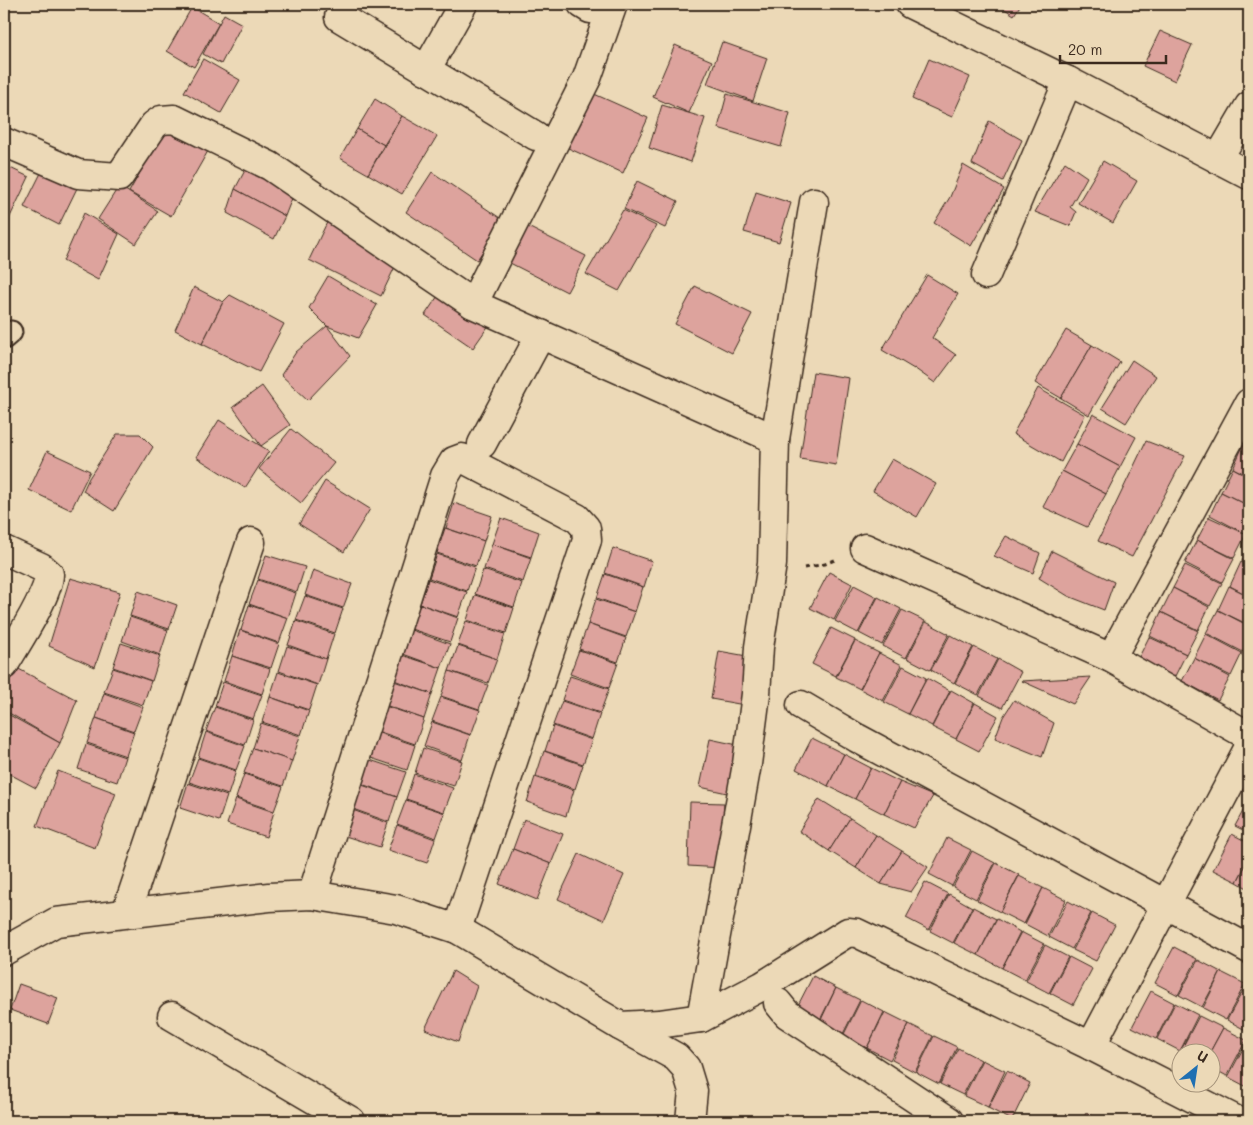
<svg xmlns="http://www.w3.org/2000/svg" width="1253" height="1125" viewBox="0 0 1253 1125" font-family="Mali,sans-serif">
<rect width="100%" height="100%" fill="#ecd9b7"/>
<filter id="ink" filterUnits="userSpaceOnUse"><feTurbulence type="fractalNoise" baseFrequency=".02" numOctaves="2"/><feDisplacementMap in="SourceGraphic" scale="10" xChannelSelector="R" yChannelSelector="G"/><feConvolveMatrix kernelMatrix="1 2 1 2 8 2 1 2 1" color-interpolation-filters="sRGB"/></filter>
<g filter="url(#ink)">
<!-- building -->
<g fill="#dda39d" stroke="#3b2a1e">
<polygon points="997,4 1021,4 1014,15"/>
<polygon points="192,7 219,23 194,67 167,51"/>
<polygon points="224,14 242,24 221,64 203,54"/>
<polygon points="1160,31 1192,45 1175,81 1143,66"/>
<polygon points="722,42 767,58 753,101 707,84"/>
<polygon points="675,45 712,61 689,113 653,97"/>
<polygon points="203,59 240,80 221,113 184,92"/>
<polygon points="929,59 970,77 952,117 912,99"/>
<polygon points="592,93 648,118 623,173 568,148"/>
<polygon points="727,94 790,113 781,147 718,128"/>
<polygon points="375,99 402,116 384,145 357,129"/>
<polygon points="662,105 705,118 691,162 649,148"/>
<polygon points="402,116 437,136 402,194 368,174"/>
<polygon points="989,121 1022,140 1003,181 972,164"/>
<polygon points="166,127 208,151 171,216 129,192"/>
<polygon points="357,129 384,145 368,174 340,158"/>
<polygon points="1103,161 1137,181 1113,223 1078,203"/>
<polygon points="1065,162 1087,177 1070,207 1076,212 1070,226 1035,212"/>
<polygon points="249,163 296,188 285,216 235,189"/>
<polygon points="4,165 29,177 9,219 4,216"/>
<polygon points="963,165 1004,189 971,246 934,223 950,197"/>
<polygon points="44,167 79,184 59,225 24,207"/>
<polygon points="432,172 503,220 477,260 406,212"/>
<polygon points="637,181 678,201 665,228 624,209"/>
<polygon points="119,186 158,211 136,244 98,219"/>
<polygon points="235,189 285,216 274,239 227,213"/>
<polygon points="756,192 791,203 779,242 744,232"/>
<polygon points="623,210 656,226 619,291 586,274"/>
<polygon points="84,213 119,234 98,280 63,261"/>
<polygon points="331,214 403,250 381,296 309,260"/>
<polygon points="526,226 586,256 567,292 508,262"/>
<polygon points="927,275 958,294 932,338 956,355 935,383 914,368 914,369 882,350"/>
<polygon points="328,276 377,305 358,338 327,326 309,308"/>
<polygon points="446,284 494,318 473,348 425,315"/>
<polygon points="695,286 752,314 732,353 675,324"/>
<polygon points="194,287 223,302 202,344 175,330"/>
<polygon points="230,295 284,324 259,372 202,344 223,302"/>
<polygon points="327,326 350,356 308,400 281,375 296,352"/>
<polygon points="1066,330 1092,345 1061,398 1035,383"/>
<polygon points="1092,345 1120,362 1089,415 1061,398"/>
<polygon points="1132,360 1156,376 1126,423 1102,408"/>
<polygon points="813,372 849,378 836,465 800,459"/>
<polygon points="262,386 290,425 261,446 233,407"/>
<polygon points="1038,388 1085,415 1061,462 1013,434"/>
<polygon points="1093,414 1136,437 1120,467 1077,444"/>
<polygon points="219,420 269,451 245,488 196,457"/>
<polygon points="291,429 334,463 301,503 259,469"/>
<polygon points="117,434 140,434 153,447 114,511 83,491 89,478"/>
<polygon points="1146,441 1185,456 1132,557 1098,541"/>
<polygon points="1077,444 1120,467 1106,494 1062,471"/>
<polygon points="1244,444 1249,447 1249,476 1233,468"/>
<polygon points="47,451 90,471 71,510 29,490"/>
<polygon points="892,459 936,484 917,517 873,491"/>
<polygon points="1233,468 1249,477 1249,506 1221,492"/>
<polygon points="1062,471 1106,494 1087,527 1043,507"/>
<polygon points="325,481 370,509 344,552 299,524"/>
<polygon points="1221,492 1249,506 1249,527 1246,534 1210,515"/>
<polygon points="454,503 492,516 484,541 446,528"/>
<polygon points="1209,517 1246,534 1234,558 1197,540"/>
<polygon points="501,518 539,532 531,557 492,544"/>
<polygon points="445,528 484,541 476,566 437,553"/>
<polygon points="1006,536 1040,553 1033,573 994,556"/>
<polygon points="1197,540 1234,559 1222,582 1185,563"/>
<polygon points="492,544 531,558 523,582 484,569"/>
<polygon points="1249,546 1249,565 1242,561"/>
<polygon points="613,548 652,561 644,587 605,573"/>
<polygon points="1052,551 1114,582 1104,610 1068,596 1039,578"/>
<polygon points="437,554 475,567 467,591 429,578"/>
<polygon points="266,555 305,567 297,592 258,579"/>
<polygon points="1241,562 1249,566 1249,596 1230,586"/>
<polygon points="1185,565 1222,583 1210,606 1173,588"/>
<polygon points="313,570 352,584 343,608 305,595"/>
<polygon points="483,570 522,583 514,607 475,594"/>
<polygon points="829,572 852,584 834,620 810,608"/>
<polygon points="605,574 643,587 635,612 597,598"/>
<polygon points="70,578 120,592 95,667 49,646"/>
<polygon points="428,579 467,592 458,617 420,604"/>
<polygon points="258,580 296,593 288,618 249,604"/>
<polygon points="854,585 877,597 858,633 835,621"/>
<polygon points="1229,586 1249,596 1249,625 1218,610"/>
<polygon points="1173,588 1209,607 1198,630 1161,612"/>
<polygon points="138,591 177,605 169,629 130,616"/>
<polygon points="475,595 514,608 506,633 467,620"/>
<polygon points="305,596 343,609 335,633 296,620"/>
<polygon points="878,597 901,609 882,645 859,633"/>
<polygon points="596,599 635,612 626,637 588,624"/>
<polygon points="420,604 458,618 450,642 411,629"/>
<polygon points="249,605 288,618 279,643 241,630"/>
<polygon points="902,610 925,621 906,658 883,646"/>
<polygon points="1218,610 1249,626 1249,638 1243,652 1206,633"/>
<polygon points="1161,612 1198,631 1186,654 1150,636"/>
<polygon points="130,617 168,630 160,655 122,641"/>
<polygon points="296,621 334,634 326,659 288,645"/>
<polygon points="466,621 505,634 497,659 458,645"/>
<polygon points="926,622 949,634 930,670 907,658"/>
<polygon points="588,624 626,638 618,662 579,649"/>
<polygon points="831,628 855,640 836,676 812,664"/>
<polygon points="240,630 279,644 271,668 232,656"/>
<polygon points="411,630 450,644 441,668 403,654"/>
<polygon points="1206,634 1242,653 1231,676 1194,658"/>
<polygon points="950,635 973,647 954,683 931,670"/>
<polygon points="1149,637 1186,654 1174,678 1138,659"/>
<polygon points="855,641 879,653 860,689 836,677"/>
<polygon points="121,643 160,656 152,681 113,667"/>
<polygon points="287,646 326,659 318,685 279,671"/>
<polygon points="458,646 497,659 488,683 449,671"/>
<polygon points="974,647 997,659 978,695 955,683"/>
<polygon points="579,650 618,663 609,688 570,674"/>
<polygon points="719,651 758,658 750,706 711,699"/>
<polygon points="879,653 902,665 883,701 860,689"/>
<polygon points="402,655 441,668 432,694 394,680"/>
<polygon points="232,656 270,669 262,694 224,681"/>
<polygon points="1194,658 1230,677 1218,700 1182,681"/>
<polygon points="998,659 1021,672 1002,708 979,696"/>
<polygon points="13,666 77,700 60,743 4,710 4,685"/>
<polygon points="903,666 926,678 908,714 884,702"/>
<polygon points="113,668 151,681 143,705 104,692"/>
<polygon points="449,671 488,685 479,709 441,696"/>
<polygon points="278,672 317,685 309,710 270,697"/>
<polygon points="570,676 609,689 600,713 562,700"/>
<polygon points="1091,677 1073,704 1022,681"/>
<polygon points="927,678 950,691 932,726 908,714"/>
<polygon points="394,681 432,694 424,719 385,705"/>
<polygon points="223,682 262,695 253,719 215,706"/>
<polygon points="951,690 974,703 956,739 932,727"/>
<polygon points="104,693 143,707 134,731 96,718"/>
<polygon points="270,697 309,711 301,735 262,722"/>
<polygon points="441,697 480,710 471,735 432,721"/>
<polygon points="1014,700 1054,723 1042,757 995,738 1003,717"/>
<polygon points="562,701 600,714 592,739 553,725"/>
<polygon points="975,703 998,716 979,751 956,739"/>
<polygon points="385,706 424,719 415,744 377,731"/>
<polygon points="215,707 253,720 245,745 206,731"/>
<polygon points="4,712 60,743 36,788 4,771"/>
<polygon points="96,718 134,732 126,756 87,743"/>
<polygon points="432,722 470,735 462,760 424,746"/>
<polygon points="261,723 300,736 292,761 253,748"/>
<polygon points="553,726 592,740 583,764 545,751"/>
<polygon points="206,732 245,746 236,770 198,757"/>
<polygon points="376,732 415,745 407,770 368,757"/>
<polygon points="812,738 844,754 828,786 796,769"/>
<polygon points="710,739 747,747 736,795 700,787"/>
<polygon points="86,744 125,757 117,782 78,769"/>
<polygon points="253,748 292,761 283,786 244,773"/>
<polygon points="423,748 462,761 454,786 415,773"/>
<polygon points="544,751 583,765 575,789 536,776"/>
<polygon points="844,754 871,768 855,799 828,786"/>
<polygon points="198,758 236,771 228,795 189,782"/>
<polygon points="367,759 406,772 397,797 359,783"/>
<polygon points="871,768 900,782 884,814 855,799"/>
<polygon points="58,771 116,793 95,848 37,826"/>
<polygon points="244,774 283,787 274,811 236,798"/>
<polygon points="414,774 453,788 444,812 406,799"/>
<polygon points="535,777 574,790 566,816 527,802"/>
<polygon points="900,782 933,796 914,828 884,814"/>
<polygon points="188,783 227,796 219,821 180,808"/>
<polygon points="359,784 397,797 389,822 350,808"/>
<polygon points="236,799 274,812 266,837 227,824"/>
<polygon points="819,799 850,818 829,851 799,831"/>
<polygon points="406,800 445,813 436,838 397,824"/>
<polygon points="1249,800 1249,833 1235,826"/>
<polygon points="690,802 724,803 722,868 688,866"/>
<polygon points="350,809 388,823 380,847 342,835"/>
<polygon points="850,818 876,835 856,868 829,851"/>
<polygon points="524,819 563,834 551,864 513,849"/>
<polygon points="397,825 435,839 427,863 388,850"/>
<polygon points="1232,834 1249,843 1249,858 1237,882 1213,870"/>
<polygon points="876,835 902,851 881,884 856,868"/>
<polygon points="947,838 971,850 952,886 929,874"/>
<polygon points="513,849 551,864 537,900 499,884"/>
<polygon points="902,851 928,867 911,892 881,884"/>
<polygon points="972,851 995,863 976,899 953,887"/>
<polygon points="579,854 624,875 604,920 558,899"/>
<polygon points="1249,859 1249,889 1237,882"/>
<polygon points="996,863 1019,875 1000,912 977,900"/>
<polygon points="1019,876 1043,888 1024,924 1000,912"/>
<polygon points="925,882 948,894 929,930 906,918"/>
<polygon points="1043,888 1066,900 1048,936 1025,924"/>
<polygon points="949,894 972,907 953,943 930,931"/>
<polygon points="1068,901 1091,913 1072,949 1049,937"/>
<polygon points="973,907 996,919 978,955 954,943"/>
<polygon points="1092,913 1115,925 1096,961 1073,950"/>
<polygon points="997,919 1020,932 1002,968 978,955"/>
<polygon points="1021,932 1044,944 1025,980 1002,968"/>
<polygon points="1045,945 1068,957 1049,993 1026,981"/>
<polygon points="1174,947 1197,959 1178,995 1155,983"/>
<polygon points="1069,957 1092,969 1073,1005 1050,993"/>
<polygon points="1198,960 1221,972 1202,1007 1179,995"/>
<polygon points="453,971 477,986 458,1042 425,1029"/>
<polygon points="1221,972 1245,984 1226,1020 1203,1008"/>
<polygon points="813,976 836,988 818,1024 794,1013"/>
<polygon points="19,984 58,998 48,1024 10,1010"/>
<polygon points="1246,985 1249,986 1249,1032 1227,1020"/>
<polygon points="836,988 860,1000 842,1036 819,1024"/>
<polygon points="1151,991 1174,1003 1156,1039 1132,1027"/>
<polygon points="861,1000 884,1012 867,1048 843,1036"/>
<polygon points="1175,1003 1198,1015 1180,1051 1157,1039"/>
<polygon points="885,1012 909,1024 890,1060 867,1048"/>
<polygon points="1199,1016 1223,1028 1210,1052 1180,1052"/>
<polygon points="909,1024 933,1036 915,1072 892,1060"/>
<polygon points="1223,1028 1246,1040 1227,1076 1210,1067 1210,1052"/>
<polygon points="934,1036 957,1047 939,1084 916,1072"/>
<polygon points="1247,1041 1249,1042 1249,1088 1228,1077"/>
<polygon points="958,1048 981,1060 963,1095 940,1084"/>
<polygon points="982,1060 1005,1071 988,1107 964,1096"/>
<polygon points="1007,1071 1030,1083 1012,1120 988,1108"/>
<polygon points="1086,1113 1104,1121 1082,1121"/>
</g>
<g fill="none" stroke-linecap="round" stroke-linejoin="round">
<defs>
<polyline id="lane" points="4,338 11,332"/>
<g id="street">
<polyline points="582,4 590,9"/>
<polyline points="910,4 1068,81 1249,175"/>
<polyline points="339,17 536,136"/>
<polyline points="426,70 463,4"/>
<polyline points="4,142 78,174 119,177 154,125 161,120 174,119 270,166 473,304 587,78 613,4"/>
<polyline points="1218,159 1249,106"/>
<polyline points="986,275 1068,81"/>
<polyline points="473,304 775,439 772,564 759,647 756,694 747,764 701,1018"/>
<polyline points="775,439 814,202"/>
<polyline points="482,444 541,334"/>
<polyline points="865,548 1111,658 1249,736"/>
<path d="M4 550 41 567 49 574C50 593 15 646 4 665"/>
<polyline points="1111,658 1249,403"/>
<polyline points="801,705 857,738 1249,949"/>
<polyline points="312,895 445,476 454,461 462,458 577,518 586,528 587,540 457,929"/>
<polyline points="126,913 251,542"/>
<polyline points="4,951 56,922 269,897 312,895 396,909 457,929 620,1026 659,1024 701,1018 762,986 848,932 857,933 1091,1046 1238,1121"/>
<polyline points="778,1003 787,1014 949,1121"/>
<polyline points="172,1016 351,1121"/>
<polyline points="620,1026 676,1057 686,1068 693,1091 690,1121"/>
<polyline points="1091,1046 1249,747"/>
</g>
</defs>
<!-- lane casing -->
<use href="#lane" stroke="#3b2a1e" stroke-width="25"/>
<!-- street casing -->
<use href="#street" stroke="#3b2a1e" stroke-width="31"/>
<!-- path -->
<polyline stroke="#3b2a1e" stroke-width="3" stroke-dasharray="5 4" stroke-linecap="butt" points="804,568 825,564 837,559"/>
<!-- lane -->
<use href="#lane" stroke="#ecd9b7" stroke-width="21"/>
<!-- street -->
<use href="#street" stroke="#ecd9b7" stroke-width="28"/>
</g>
</g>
<!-- margin -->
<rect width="1253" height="1125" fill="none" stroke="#ecd9b7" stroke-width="20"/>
<rect x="10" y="10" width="1233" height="1105" fill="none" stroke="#3b2a1e" stroke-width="2" filter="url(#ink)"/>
<!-- north arrow -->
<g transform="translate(1196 1068) rotate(30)"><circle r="24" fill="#ecd9b7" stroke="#a5937a"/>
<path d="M0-4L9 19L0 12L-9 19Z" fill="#1f6fb2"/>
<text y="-8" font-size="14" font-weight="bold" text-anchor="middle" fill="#3b2a1e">U</text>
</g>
<!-- scale -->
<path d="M1060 55v8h106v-8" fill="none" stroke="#3b2a1e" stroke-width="2.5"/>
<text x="1068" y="55" font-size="15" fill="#3b2a1e" stroke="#ecd9b7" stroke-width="4" paint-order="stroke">20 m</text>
</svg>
